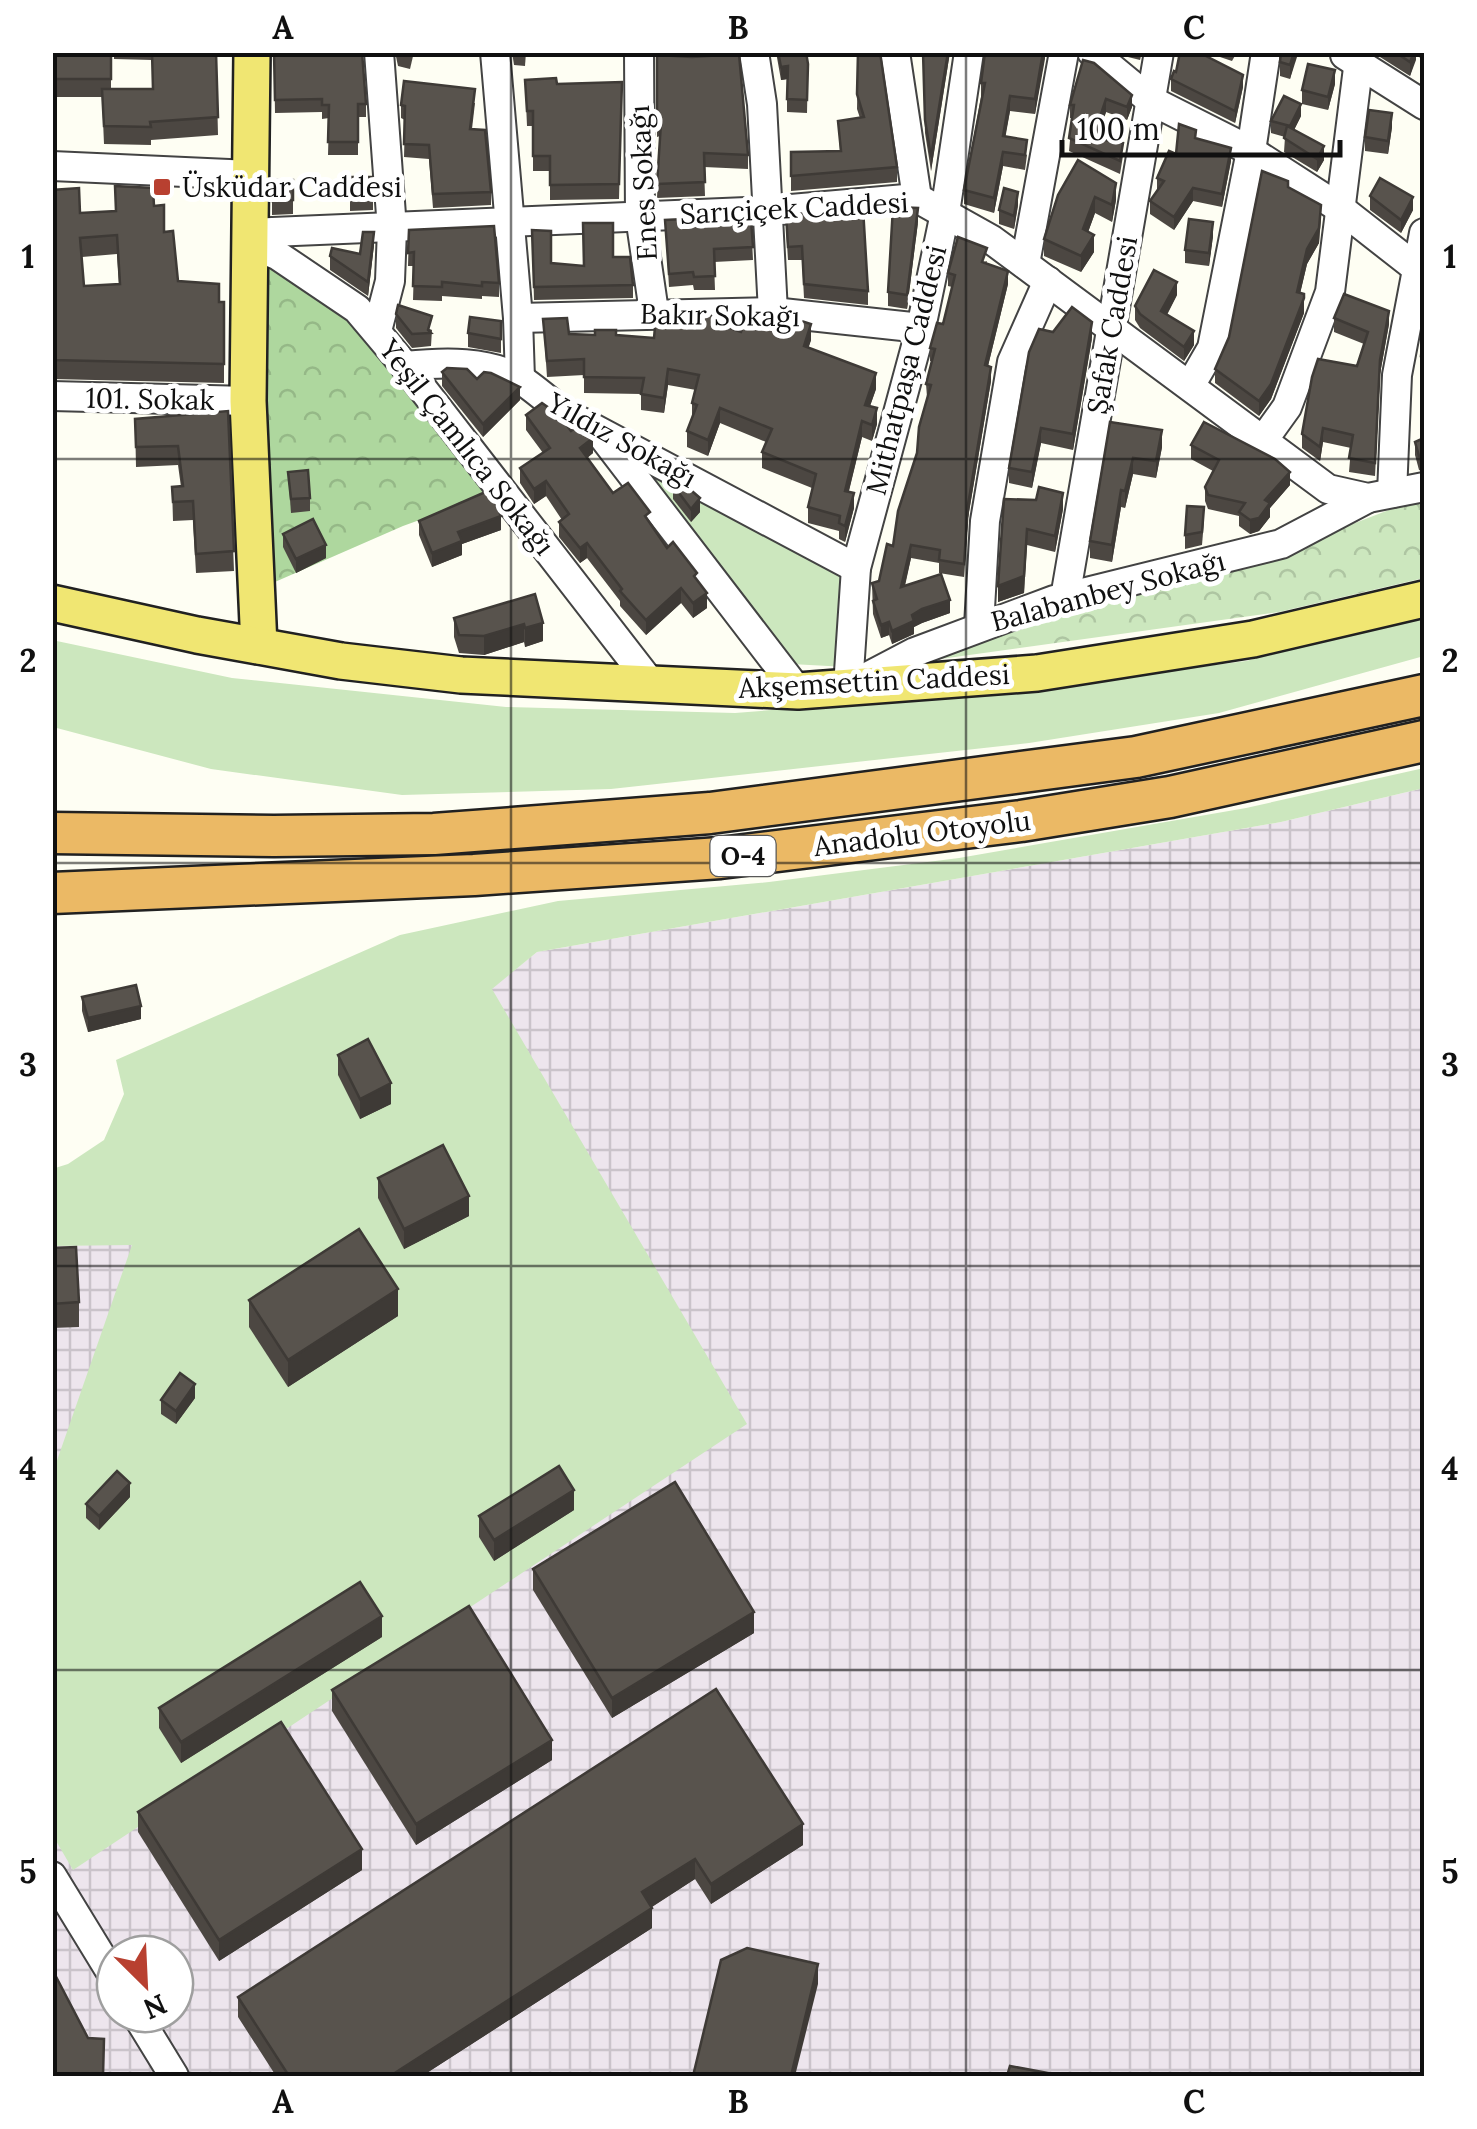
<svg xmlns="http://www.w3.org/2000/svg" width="1477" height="2129" viewBox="0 0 1477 2129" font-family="Lora,serif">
<defs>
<pattern id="industrial-grid" width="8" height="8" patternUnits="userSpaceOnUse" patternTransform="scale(2.5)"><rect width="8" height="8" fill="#ede5ed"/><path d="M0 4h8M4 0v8" fill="none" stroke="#cac3ca"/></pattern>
<pattern id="forest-crowns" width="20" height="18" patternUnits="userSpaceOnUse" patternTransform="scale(2.5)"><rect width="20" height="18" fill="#aed79e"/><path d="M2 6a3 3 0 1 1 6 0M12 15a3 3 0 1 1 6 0" fill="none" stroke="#95b887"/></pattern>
<pattern id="park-crowns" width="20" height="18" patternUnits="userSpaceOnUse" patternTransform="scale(2.5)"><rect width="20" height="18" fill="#cce7be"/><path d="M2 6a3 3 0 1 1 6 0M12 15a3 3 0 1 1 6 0" fill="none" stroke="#aec5a2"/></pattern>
</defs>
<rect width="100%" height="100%" fill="#fefef3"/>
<!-- industrial -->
<path fill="url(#industrial-grid)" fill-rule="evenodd" d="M1424 788V2076H53L52 1246 133 1244 491 989 537 952 1281 822ZM115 1954H175V2014H115Z"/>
<!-- grass -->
<g fill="#cce7be">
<polygon points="629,461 840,571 847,667 791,664"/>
<polygon points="1424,614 1424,656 1219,713 1029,743 611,789 402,795 211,769 53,727 52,640 232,678 506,707 735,713 1012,691 1246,661"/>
<polygon points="1424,768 1424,788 1281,822 537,952 492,989 747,1424 73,1870 52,1834 53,1472 132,1245 53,1246 52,1169 68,1164 104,1140 124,1094 116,1060 400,935 558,901 769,882 959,858 1246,808"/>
</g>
<!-- forest -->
<polygon fill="url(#forest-crowns)" points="258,267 276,267 314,281 502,490 403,526 268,585"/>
<!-- park -->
<polygon fill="url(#park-crowns)" points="1424,501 1424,578 1279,612 926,661 979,634 1277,553 1394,508"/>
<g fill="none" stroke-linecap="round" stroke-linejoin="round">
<defs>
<g id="minor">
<polyline points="495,52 518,318 520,379"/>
<polyline points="639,52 640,216 654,312"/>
<polyline points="754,52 762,104 773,312"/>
<polyline points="895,52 917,198"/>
<polyline points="1092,52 1150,100 1251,151 1341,209 1424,274"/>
<polyline points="1345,55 1424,105"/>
<polyline points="52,166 251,175"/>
<polyline points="250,233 768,211 917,198 992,240 1328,489 1368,498 1424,487"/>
<polyline points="250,244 277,255 357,309 405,366 653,686"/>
<polyline points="1025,264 1064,52"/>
<polyline points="518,318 773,312 921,328"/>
<polyline points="377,331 390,281 392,229 379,52"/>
<path d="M405 366C443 362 489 360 523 381 536 390 549 401 561 411L856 568"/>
<polyline points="1190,386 1212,348 1251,151 1266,52"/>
<polyline points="52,396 248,401"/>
<polyline points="604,438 798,691"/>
<polyline points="1264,439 1287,407 1330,292 1360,52"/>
<polyline points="1392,493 1397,375 1424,233"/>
<polyline points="1065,598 1159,52"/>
<polyline points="979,626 985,521 1012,362 1048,281"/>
<polyline points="854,684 915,652 1054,600 1281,544 1368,498"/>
<polyline points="848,687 856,568 921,328 945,213 969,52"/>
<polyline points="52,1876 115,1979"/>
<polyline points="136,2014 174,2076"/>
</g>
<g id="major">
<polyline points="252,52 248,401 259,646"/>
<polyline points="52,603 197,635 341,661 461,675 798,691 1037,673 1253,639 1424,599"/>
</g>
<g id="highway">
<polyline points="52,833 274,836 434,834 710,813 1136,757 1424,695"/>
<polyline points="52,893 474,875 720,858 1021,821 1170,797 1424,741"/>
</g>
</defs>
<!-- minor casing -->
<use href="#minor" stroke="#434343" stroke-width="32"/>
<!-- major casing -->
<use href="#major" stroke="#212121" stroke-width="40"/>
<!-- highway casing -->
<use href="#highway" stroke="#212121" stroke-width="45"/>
<!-- minor -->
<use href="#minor" stroke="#fff" stroke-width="28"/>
<!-- major -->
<use href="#major" stroke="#f0e672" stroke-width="35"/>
<!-- highway -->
<use href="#highway" stroke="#ebb965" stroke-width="40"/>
</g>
<!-- wall -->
<g fill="#4c4742" fill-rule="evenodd">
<polygon points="52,52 111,52 111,89 153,89 152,60 114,59 114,52 216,52 218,135 151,140 151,145 104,144 102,97 52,97"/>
<polygon points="274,52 366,104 366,117 358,117 358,155 328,155 329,118 322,119 322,112 275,113"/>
<polygon points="395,52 414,52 410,69 398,66"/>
<polygon points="512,52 526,52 525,66 514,65"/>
<polygon points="776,52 806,52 808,64 807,113 787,112 787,79 781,80"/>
<polygon points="858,52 897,167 897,182 791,191 791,152 840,151 838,121 860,118 857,109"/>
<polygon points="923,52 950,52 931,171 925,133"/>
<polygon points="1045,52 1035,114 1010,111 1005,136 1027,155 1025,170 1003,166 994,213 964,204 964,190 981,97 981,83"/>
<polygon points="1120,52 1142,52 1140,60 1124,56"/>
<polygon points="1205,52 1237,52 1232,61"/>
<polygon points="1297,52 1290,79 1280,76 1280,62"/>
<polygon points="1380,52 1424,52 1424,59 1416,56 1410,76 1380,57"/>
<polygon points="657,55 748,155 748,169 704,167 705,196 657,198 660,136 657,137"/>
<polygon points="1083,60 1132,107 1127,120 1106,112 1097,139 1123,156 1120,174 1069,151 1072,118 1070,118 1070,105"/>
<polygon points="1176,72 1243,87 1235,123 1171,91 1171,79"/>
<polygon points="525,80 557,84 622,82 619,199 550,200 550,171 533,171 533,126 527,126"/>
<polygon points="1335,84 1328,110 1302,104 1302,90"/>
<polygon points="475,103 472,129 491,192 491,205 433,208 429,159 404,157 405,120 401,118 401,105"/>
<polygon points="1301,116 1294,130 1324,160 1317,172 1284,152 1285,137 1271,133 1271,121"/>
<polygon points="1392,127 1388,154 1365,151 1365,137"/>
<polygon points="1196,139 1231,161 1222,207 1193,201 1174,230 1150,214 1150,201 1157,191 1157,178 1176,154"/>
<polygon points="1078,160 1116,200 1112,222 1095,213 1088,232 1094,252 1081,272 1044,256 1044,239"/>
<polygon points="350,177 373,197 373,210 350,211"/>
<polygon points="272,180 293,180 293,214 272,215"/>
<path d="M115 186 154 206 164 232 178 281 219 302H224V383L52 379V190L80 213 115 211ZM117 254 119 284 84 286 82 257Z"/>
<polygon points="1288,187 1321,219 1319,243 1307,264 1300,293 1304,309 1304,313 1271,399 1259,416 1215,383 1215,369 1229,337"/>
<polygon points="1370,196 1413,210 1401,233 1370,210"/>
<polygon points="1018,205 1014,229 999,224 999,210"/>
<polygon points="751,219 753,260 714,262 715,290 694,290 693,285 669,287 665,220 706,222"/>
<polygon points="918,222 907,309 888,306 888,292"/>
<polygon points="786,228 868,291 868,305 804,298 802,260 788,260"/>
<polygon points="409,230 499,283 499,297 482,296 482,299 442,296 442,301 413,300 414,266 408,266"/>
<polygon points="532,230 551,263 584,266 613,257 633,285 633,298 534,300"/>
<polygon points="1213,236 1209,266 1185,263 1185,250"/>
<polygon points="374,245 368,296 330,270 330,256 360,254"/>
<polygon points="987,261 986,264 1008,284 988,366 991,381 968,518 964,577 939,573 939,563 911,558 905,586 950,613 922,623 914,627 914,634 892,644 889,635 881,638 873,614 872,583 879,581 893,546 917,453 927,397 926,384 932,361 930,361 930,348 943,324 952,287 948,286 948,273"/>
<polygon points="1177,295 1167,315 1194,345 1184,361 1140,328 1135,320 1135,306"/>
<polygon points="396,314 432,330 431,346 412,348 396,328"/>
<polygon points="1334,318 1389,324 1380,374 1375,476 1349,472 1351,448 1323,442 1320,461 1302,448 1302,434 1357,366 1364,344 1334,332"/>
<polygon points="543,319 569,334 654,338 713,322 741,332 780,333 811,340 808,348 876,389 870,406 877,424 872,441 862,437 849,491 854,508 845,542 839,539 839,531 808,523 808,507 812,488 762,468 762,452 766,442 720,423 708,456 687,447 687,431 692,417 692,403 696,390 668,385 664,413 641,410 641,394 584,393 584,375 547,377"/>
<polygon points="501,321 501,353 468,347 468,333"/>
<polygon points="1424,325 1424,370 1421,370"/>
<polygon points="1092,338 1073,450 1041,443 1032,488 1009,483 1009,468"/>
<polygon points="442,372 477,379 520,400 483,437 442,386"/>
<polygon points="228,411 234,571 196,573 193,520 173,521 172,487 181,487 178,465 136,467 135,419"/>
<polygon points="526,415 571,431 593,453 587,458 613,493 650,524 667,548 697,579 707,608 693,618 681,603 646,635 620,606 620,601 587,558 580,563 559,537 559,522 562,520 546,496 534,504 520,483 520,468 543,453 526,430"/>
<polygon points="1110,422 1162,447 1156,478 1133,474 1125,508 1121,507 1112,562 1090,558 1090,541"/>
<polygon points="1424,438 1424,472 1419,470 1415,455 1415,442"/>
<polygon points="1191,445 1290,485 1270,508 1270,517 1259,531 1250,534 1239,526 1239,516 1208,509 1205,501 1205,487 1213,471 1191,459"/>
<polygon points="288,472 310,498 310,511 291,513"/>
<polygon points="673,485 700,512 691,522 673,499"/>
<polygon points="1004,499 1063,509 1055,552 1027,545 1024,593 998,602"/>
<polygon points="419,521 501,530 462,544 462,555 432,567 419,535"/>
<polygon points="1204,521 1202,545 1185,549 1185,535"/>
<polygon points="283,534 326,558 296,573 283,547"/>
<polygon points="535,594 543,641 525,647 524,642 484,655 459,653 454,637 454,618"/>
<polygon points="82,997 141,1019 88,1032 82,1011"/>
<polygon points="338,1055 391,1104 360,1119 338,1075"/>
<polygon points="378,1178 469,1216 404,1249 378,1198"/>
<polygon points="52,1248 79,1302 79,1327 52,1328"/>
<polygon points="249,1300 398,1316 288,1387 249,1327"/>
<polygon points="195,1398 176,1424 161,1414 161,1400"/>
<polygon points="130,1497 99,1530 86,1518 86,1504"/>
<polygon points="574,1510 494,1561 479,1537 479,1516"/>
<polygon points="533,1569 754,1633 612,1718 533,1590"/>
<polygon points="382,1637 181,1763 159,1728 159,1708"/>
<polygon points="716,1689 803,1845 711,1904 695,1879 652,1907 652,1928 422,2076 276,2076 238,2017 238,1997"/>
<polygon points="332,1690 552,1760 416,1845 332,1711"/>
<polygon points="138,1812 362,1870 219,1961 138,1832"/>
</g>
<!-- shaded-wall -->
<g fill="#3e3a36">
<polygon points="948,52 950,52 931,171 931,157"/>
<polygon points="1043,52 1045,52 1045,59 1035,114 1035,99"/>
<polygon points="1294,52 1297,52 1297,57 1290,79 1290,65"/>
<polygon points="1414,52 1416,52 1416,60 1410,76 1410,62"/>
<polygon points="788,66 788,79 781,80 781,67"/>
<polygon points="1335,70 1335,84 1328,110 1328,97"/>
<polygon points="1243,75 1243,87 1235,123 1235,111"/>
<polygon points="1132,95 1132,107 1127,120 1127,107"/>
<polygon points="1010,96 1010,111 1003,151 1003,136"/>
<polygon points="1106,99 1106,112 1093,151 1093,138"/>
<polygon points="1301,104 1301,116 1290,138 1290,126"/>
<polygon points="1392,113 1392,127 1388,154 1388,141"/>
<polygon points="1324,146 1324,160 1317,172 1317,159"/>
<polygon points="1231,148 1231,161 1222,207 1222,194"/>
<polygon points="1003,152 1003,166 994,213 994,198"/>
<polygon points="1116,183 1116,200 1112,222 1112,205"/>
<polygon points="1193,188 1193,201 1174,230 1174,217"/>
<polygon points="1018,192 1018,205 1014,229 1014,216"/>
<polygon points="1095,197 1095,213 1083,246 1083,229"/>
<polygon points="1413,197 1413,210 1401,233 1401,220"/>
<polygon points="1321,205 1319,243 1307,264 1297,307 1297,292 1307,249"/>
<polygon points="918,208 918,222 907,309 907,295"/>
<polygon points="1213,222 1213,236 1209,266 1209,253"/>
<polygon points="374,232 374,245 368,296 368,282"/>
<polygon points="1094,235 1094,252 1081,272 1081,256"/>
<polygon points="1008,271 1008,284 985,378 985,365"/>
<polygon points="1177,282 1177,295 1161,325 1161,311"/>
<polygon points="1304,294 1304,313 1271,399 1259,416 1259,401"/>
<polygon points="1389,311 1389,324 1380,374 1375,476 1380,360"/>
<polygon points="1092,322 1092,338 1073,450 1073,434"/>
<polygon points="811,324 811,340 804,362 804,346"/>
<polygon points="1194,331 1194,345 1184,361 1184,347"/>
<polygon points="991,367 991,381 968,518 964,577 968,505"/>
<polygon points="668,369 668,385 664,413 664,398"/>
<polygon points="876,373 876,389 865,420 865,405"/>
<polygon points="520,387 520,400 483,437 483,424"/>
<polygon points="720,408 720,423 708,456 708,440"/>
<polygon points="877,408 877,424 872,441 872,425"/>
<polygon points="862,421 862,437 845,506 845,491"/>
<polygon points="1041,428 1041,443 1032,488 1032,472"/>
<polygon points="1323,428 1323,442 1320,461 1320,447"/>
<polygon points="1162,430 1162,447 1156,478 1156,461"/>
<polygon points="593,438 593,453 580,464 580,448"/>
<polygon points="1133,458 1133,474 1125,508 1125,491"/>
<polygon points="1290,472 1290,485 1270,508 1270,517 1259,531 1250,534 1250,520"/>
<polygon points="546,481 546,496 534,504 534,489"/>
<polygon points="1121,490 1121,507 1112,562 1112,545"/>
<polygon points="854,493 854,508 845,542 845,526"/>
<polygon points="1063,493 1063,509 1055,552 1055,536"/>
<polygon points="700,498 700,512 691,522 691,509"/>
<polygon points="501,516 501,530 462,544 462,555 432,567 432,553 458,532"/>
<polygon points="1027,529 1024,593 998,602 998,586"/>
<polygon points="587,543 587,558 580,563 580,548"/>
<polygon points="326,545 326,558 296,573 296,559"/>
<polygon points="911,545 911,558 901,601 901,587"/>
<polygon points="681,588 681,603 646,635 646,620"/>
<polygon points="707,593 707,608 693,618 693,603"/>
<polygon points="950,600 950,613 922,623 914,627 914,634 892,644 892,631 912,615 922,609"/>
<polygon points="889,622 889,635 881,638 881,625"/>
<polygon points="543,623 543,641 525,647 525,628"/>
<polygon points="524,624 524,642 484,655 484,636"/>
<polygon points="141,1006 141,1019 88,1032 88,1018"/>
<polygon points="391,1083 391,1104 360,1119 360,1099"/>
<polygon points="469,1196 469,1216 404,1249 404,1229"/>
<polygon points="398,1289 398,1316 288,1387 288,1360"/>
<polygon points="195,1384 195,1398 176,1424 176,1411"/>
<polygon points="130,1483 130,1497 99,1530 99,1516"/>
<polygon points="574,1490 574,1510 494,1561 494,1540"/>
<polygon points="754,1612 754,1633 612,1718 612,1698"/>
<polygon points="382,1616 382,1637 181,1763 181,1742"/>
<polygon points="552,1740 552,1760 416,1845 416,1824"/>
<polygon points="803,1824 803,1845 711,1904 711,1884"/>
<polygon points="362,1849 362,1870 219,1961 219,1940"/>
<polygon points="695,1859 695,1879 642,1913 642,1892"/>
<polygon points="652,1908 652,1928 422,2076 390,2076"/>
<polygon points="818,1964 818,1984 795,2076 791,2076"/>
</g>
<!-- building -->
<g fill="#58534d" stroke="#3e3a36" stroke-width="2.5" fill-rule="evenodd">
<rect x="52" y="52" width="59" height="27"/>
<polygon points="152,52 216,52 218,117 150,122 151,127 104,126 102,89 153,89"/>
<polygon points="274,52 362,52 366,104 358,104 358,142 328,142 329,105 322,105 322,99 275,100"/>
<polygon points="778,52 806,52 808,64 807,100 787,99 788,66 781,67"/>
<polygon points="858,52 880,52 897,167 791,176 791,152 841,151 838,121 864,117 857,94"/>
<polygon points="923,52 948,52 931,157 925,120"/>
<polygon points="985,52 1043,52 1035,99 1010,96 1003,136 1027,140 1025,155 1003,152 994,198 964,190 985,83 981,83"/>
<polygon points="1180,52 1198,52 1243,75 1235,111 1171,79 1174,71 1176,72"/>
<polygon points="1281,52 1294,52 1290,65 1280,62"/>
<polygon points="1395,52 1414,52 1410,62"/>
<polygon points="739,54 748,155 704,153 705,182 657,184 661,123 657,123 657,55 692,57"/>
<polygon points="1083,60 1094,63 1132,95 1127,107 1106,99 1093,138 1123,143 1120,161 1069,138 1074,105 1070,105"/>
<polygon points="1308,64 1335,70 1328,97 1302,90"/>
<polygon points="556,78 557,84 622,82 619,184 550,185 550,156 533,156 533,111 527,111 525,80"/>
<polygon points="404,81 475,89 470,129 485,130 491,192 433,194 429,145 404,144 405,106 401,105"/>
<polygon points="1284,96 1301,104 1290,126 1271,121"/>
<polygon points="1369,110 1392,113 1388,141 1365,137"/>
<polygon points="1179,124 1196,130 1195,138 1231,148 1222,194 1193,188 1174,217 1150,201 1164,181 1157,178 1169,151 1176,154"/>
<polygon points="1287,126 1324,146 1317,159 1284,138"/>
<polygon points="1078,160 1116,183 1112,205 1095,197 1083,229 1094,235 1081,256 1044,239 1058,195"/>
<polygon points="1262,171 1288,181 1288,187 1321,205 1319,228 1307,249 1297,292 1304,294 1304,298 1271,384 1259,401 1215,369 1229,337"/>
<polygon points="350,177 372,177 373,197 350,198"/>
<polygon points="1380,178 1413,197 1401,220 1370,196"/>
<polygon points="272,180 293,180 293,200 272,201"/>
<path d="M115 186 153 188 154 206 164 205V232L173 231 178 281 219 284V302H224V364L52 360V190L79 188 80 213 116 211ZM117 235 120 284 84 286 80 238Z"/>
<polygon points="1004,188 1018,192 1014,216 999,210"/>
<polygon points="893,207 918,208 907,295 888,292"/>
<polygon points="863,208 868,291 804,284 802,246 788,247 786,214 835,213 835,210"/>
<polygon points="705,218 706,222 751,219 753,247 714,249 715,276 694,277 693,272 669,274 665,220"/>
<polygon points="1189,219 1213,222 1209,253 1185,250"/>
<polygon points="583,223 613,223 613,257 630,257 633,285 534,287 532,230 551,231 551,263 584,266"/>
<polygon points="494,226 499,283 482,282 482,286 442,282 442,287 413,286 414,252 408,253 409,230"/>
<polygon points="363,232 374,232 368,282 330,256 332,248 360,254"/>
<polygon points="958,237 987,248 982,262 1008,271 985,365 991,367 968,505 964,564 939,560 940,550 911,545 901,587 941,574 950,600 922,609 912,615 914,621 892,631 889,622 881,625 873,601 877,599 872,583 879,581 887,544 893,546 898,511 917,453 919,427 931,385 926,384 935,349 930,348 937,323 943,324 955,275 948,273"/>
<polygon points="1154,270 1177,282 1161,311 1194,331 1184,347 1140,314 1135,306"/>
<polygon points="1344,294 1389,311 1380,360 1375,463 1349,458 1353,435 1323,428 1320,447 1302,434 1312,377 1318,359 1357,366 1368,332 1334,318"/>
<polygon points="398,305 432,316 428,330 431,333 412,334 396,314"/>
<polygon points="1072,307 1092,322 1073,434 1041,428 1032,472 1009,468 1029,352 1039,329 1053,332"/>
<polygon points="710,315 713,317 712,322 741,332 745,321 780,333 786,316 811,324 804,346 876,373 865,405 877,408 872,425 862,421 845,491 854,493 845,526 839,523 840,516 808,507 816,474 762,452 772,429 720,408 708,440 687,431 697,405 692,403 699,375 668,369 664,398 641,394 644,378 584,377 584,359 547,361 543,319 567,318 569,334 595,335 595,330 616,330 616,335 654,338 656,316"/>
<polygon points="470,317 501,321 501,339 468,333"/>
<polygon points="1424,325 1424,356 1421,356"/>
<polygon points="447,368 467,369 477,379 484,372 491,373 520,387 483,424 442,372"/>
<polygon points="542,403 559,415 571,431 579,425 589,431 593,438 580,448 613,493 628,483 650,512 645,516 667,548 673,542 697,573 694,576 707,593 693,603 681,588 646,620 620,591 622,589 587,543 580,548 559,522 569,514 546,481 534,489 520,468 550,448 526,415"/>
<polygon points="228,411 234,551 196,554 193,501 173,502 172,487 183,486 178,446 136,447 135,419"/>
<polygon points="1110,422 1162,430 1156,461 1133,458 1125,491 1121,490 1112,545 1090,541"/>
<polygon points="1204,422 1275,459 1290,472 1265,500 1270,503 1259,518 1250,520 1239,512 1245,503 1208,495 1205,487 1219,460 1191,445"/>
<polygon points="1424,438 1424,458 1419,456 1415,442"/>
<polygon points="308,470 310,498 291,499 288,472"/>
<polygon points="678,479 700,498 691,509 673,485"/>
<polygon points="1039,487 1063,493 1055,536 1027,529 1024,576 998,586 1004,499 1036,500"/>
<polygon points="490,490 501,516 458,532 462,541 432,553 419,521"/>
<polygon points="1187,506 1204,507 1202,532 1185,535"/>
<polygon points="313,519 326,545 296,559 283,534"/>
<polygon points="535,594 543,623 525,628 524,624 484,636 459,635 454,618"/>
<polygon points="136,985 141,1006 88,1018 82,997"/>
<polygon points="368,1039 391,1083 360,1099 338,1055"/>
<polygon points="443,1145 469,1196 404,1229 378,1178"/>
<polygon points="359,1229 398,1289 288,1360 249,1300"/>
<polygon points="76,1247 79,1302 52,1304 52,1248"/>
<polygon points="180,1373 195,1384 176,1411 161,1400"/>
<polygon points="559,1466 574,1490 494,1540 479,1516"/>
<polygon points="117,1471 130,1483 99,1516 86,1504"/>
<polygon points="675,1482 754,1612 612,1698 533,1569"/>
<polygon points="360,1582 382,1616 181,1742 159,1708"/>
<polygon points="469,1606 552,1740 416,1824 332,1690"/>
<polygon points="716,1689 803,1824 711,1884 695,1859 642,1892 652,1908 390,2076 289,2076 238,1997"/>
<polygon points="281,1722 362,1849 219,1940 138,1812"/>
<polygon points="747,1948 818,1964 791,2076 693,2076 721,1960"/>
<polygon points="52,1969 88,2038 104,2039 103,2076 52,2076"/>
<polygon points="1010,2066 1064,2076 1007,2076"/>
</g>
<!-- grid -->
<path fill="none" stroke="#101010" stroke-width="2.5" stroke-opacity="0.55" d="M511 52V2076M966 52V2076M52 459H1424M52 863H1424M52 1266H1424M52 1670H1424"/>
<!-- markers -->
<rect fill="#b84030" stroke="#fff" stroke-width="4" x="152" y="177" width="20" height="20" rx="5"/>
<g text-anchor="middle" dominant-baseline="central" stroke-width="10" stroke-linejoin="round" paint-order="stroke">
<!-- shield labels -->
<rect fill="#fff" stroke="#585858" stroke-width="2.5" x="710.5" y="836" width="65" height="40" rx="8"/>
<g font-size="25" font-weight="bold" fill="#101010">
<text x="743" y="856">O-4</text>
</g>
<!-- street labels -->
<g font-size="28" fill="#101010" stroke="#fff">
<text transform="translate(643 183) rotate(-93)">Enes Sokağı</text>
<text transform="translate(794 208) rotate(-3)">Sarıçiçek Caddesi</text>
<text transform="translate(720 315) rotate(1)">Bakır Sokağı</text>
<text transform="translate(1112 325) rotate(-80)">Şafak Caddesi</text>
<text transform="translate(906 370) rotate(-76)">Mithatpaşa Caddesi</text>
<text transform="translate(150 399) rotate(1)">101. Sokak</text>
<text transform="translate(622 440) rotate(29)">Yıldız Sokağı</text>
<text transform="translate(467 447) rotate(52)">Yeşil Çamlıca Sokağı</text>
<text transform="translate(1108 591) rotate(-15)">Balabanbey Sokağı</text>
<text transform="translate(874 681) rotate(-3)">Akşemsettin Caddesi</text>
<text transform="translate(922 833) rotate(-7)">Anadolu Otoyolu</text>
</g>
<!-- poi labels -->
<g font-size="28" fill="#101010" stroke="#fff" text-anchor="start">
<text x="182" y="187">Üsküdar Caddesi</text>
</g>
</g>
<!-- border -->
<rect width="1477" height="2129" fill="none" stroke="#ffffff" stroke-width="110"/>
<!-- north arrow -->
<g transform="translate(145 1984) rotate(156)"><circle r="48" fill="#ffffff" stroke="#9f9f9f" stroke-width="2.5"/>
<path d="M0-8L18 38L0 25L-18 38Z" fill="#b84030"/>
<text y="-15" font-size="28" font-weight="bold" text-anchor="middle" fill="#101010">N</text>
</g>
<!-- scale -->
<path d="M1062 140v15h278v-15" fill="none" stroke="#101010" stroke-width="5"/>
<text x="1077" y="140" font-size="30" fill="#101010" stroke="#ffffff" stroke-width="8" paint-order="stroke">100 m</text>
<rect x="55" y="55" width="1367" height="2019" fill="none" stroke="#101010" stroke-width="4"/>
<g font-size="32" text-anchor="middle" font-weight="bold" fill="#101010">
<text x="283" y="39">A</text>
<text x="738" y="39">B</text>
<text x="1194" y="39">C</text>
<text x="28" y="268">1</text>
<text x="1450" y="268">1</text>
<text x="28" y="672">2</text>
<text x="1450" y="672">2</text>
<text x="28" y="1076">3</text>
<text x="1450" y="1076">3</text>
<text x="28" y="1480">4</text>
<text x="1450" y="1480">4</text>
<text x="28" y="1883">5</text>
<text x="1450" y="1883">5</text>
<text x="283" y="2113">A</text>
<text x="738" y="2113">B</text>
<text x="1194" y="2113">C</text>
</g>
</svg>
